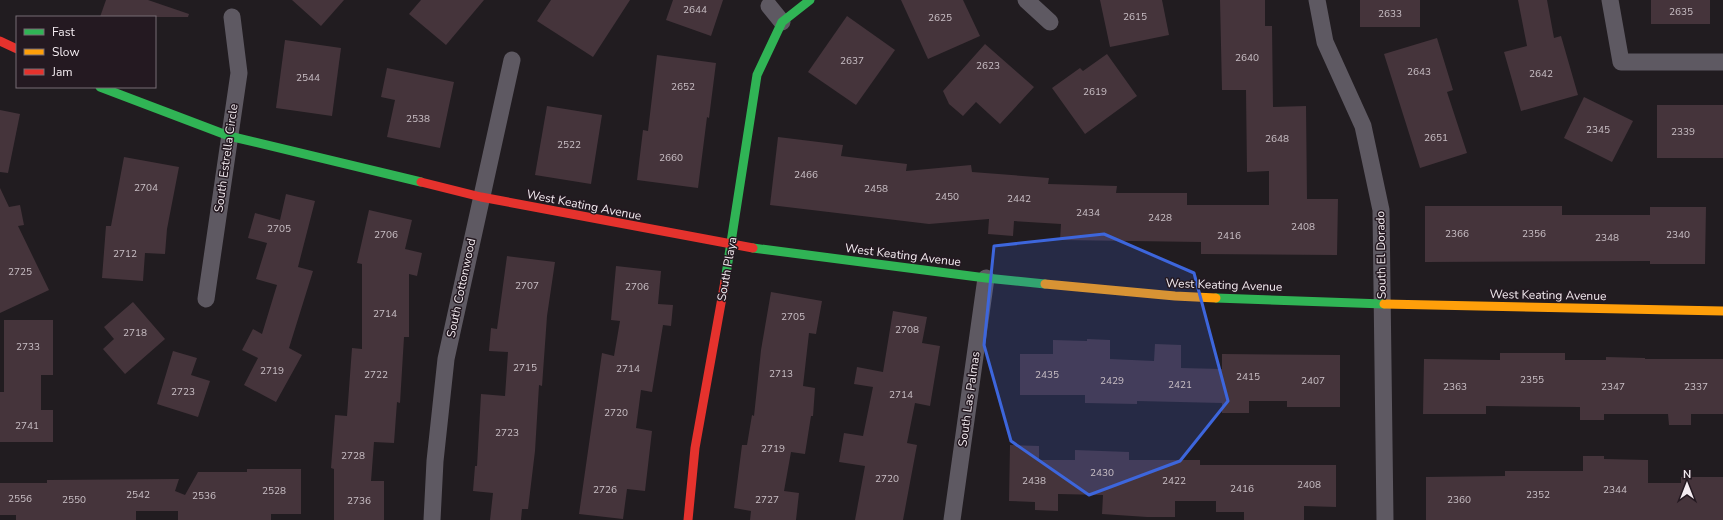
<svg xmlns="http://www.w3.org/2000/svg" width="1723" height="520" viewBox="0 0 1723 520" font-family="'Nunito Sans',sans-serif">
<rect width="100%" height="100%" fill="#211c20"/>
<!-- building -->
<g fill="#45343b">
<polygon points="106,0 148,0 189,14 188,17 100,17"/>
<polygon points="292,0 344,0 321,26"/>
<polygon points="421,0 484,0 446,45 409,14"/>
<polygon points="551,0 630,0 593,57 537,21"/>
<polygon points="673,0 723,0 711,36 666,20"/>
<polygon points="901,0 963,0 980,36 928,59"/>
<polygon points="1100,0 1162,0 1169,35 1110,47"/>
<polygon points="1220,0 1265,0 1265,26 1272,26 1273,107 1306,106 1307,199 1338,199 1337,255 1201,254 1201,242 1060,240 1061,224 1014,221 1013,236 988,234 989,219 929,224 770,205 778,137 843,145 841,156 907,164 906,171 971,165 972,172 1049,178 1048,184 1117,186 1116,193 1187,193 1187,205 1269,205 1269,171 1247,172 1246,90 1222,90"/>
<rect x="1360" y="0" width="60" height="27"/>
<polygon points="1518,0 1547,0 1554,38 1561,36 1578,95 1521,111 1504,52 1527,46"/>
<rect x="1651" y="0" width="59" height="24"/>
<polygon points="847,16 895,50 856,105 808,72"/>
<polygon points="1437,38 1453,90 1447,92 1467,153 1420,168 1384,54"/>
<polygon points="285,40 341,48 332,116 276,108"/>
<polygon points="985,44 1034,87 1000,124 976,102 963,116 949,104 943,91"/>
<polygon points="1107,54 1137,96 1085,134 1052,88 1080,68 1083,71"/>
<polygon points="657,55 716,63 709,118 707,117 698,188 637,180 643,130 648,131"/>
<polygon points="387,68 454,82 440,148 387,137 395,100 381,97"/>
<polygon points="1584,97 1633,121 1612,162 1564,138"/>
<rect x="1657" y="105" width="66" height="53"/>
<polygon points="547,106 602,115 591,184 535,175"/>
<polygon points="0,110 20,114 8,173 0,172"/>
<polygon points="124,157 179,167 167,229 165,254 145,253 143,281 102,278 106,226 111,226"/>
<polygon points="0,188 9,207 20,205 24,225 18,226 49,290 0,313"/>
<polygon points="286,194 315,201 298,267 313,271 289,348 302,355 276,402 244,385 258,358 242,350 253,329 262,334 277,285 256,279 267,243 248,238 255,213 280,220"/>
<polygon points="1425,206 1562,206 1562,215 1650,215 1650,207 1706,207 1705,264 1650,264 1650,261 1425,262"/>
<polygon points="369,210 412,220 405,249 422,253 417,276 409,274 409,337 404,337 400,403 397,402 394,443 374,442 371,481 384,481 384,520 334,520 334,469 331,468 335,415 347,416 352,348 362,349 362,264 357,263"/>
<polygon points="507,256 555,262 547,316 542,386 539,385 535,451 528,509 522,509 521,520 490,520 493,493 473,491 475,466 477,466 481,394 505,396 508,352 489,351 491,328 497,329"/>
<polygon points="616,266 661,271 658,304 673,305 671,326 663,325 652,392 641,390 636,428 652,431 645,491 627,489 623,519 579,514 602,353 614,356 620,321 611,320"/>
<polygon points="771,292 822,301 816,334 809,333 803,386 815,388 813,416 811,416 805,454 791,452 784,491 799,493 796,520 750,520 751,511 734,508 742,445 747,445 752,415 754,416 761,350"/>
<polygon points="133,302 165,339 125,374 103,349 114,339 104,327"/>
<polygon points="893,311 927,317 922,343 940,346 930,406 915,403 907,443 917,445 903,520 855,520 865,466 839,462 844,433 863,436 873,387 854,384 857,367 883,372"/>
<polygon points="4,320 53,320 53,375 41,375 41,410 53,410 53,442 0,442 0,392 4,392"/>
<polygon points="1087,339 1110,340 1110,359 1154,361 1155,344 1181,345 1181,368 1222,369 1222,354 1340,355 1340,407 1287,407 1287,401 1249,401 1249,413 1222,413 1222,403 1137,401 1137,404 1085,403 1085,395 1020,395 1020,354 1053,354 1053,340 1087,341"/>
<polygon points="173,351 197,358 191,375 210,381 198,417 157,404"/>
<polygon points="1500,353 1565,353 1565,360 1606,360 1606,357 1645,358 1645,359 1723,359 1723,414 1691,414 1691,425 1669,425 1668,414 1604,414 1604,420 1580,420 1580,407 1486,406 1486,414 1423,414 1424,359 1500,360"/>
<polygon points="1010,445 1039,446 1039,460 1075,460 1075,450 1129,452 1129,460 1200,460 1200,465 1336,465 1336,507 1304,506 1304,520 1244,520 1244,512 1216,512 1216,501 1175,501 1175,517 1147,517 1102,514 1103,495 1058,494 1058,511 1035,510 1035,502 1009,501"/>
<polygon points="1583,456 1604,456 1604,459 1648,460 1648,483 1681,483 1681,477 1723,477 1723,520 1426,520 1426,477 1505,476 1505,471 1583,471"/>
<polygon points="247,469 301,469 301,514 271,514 271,520 178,520 178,511 136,511 136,520 16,520 16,515 0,515 0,483 47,483 47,480 179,479 175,491 185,495 198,472 247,472"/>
</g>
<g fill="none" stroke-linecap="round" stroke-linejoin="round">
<!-- street -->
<g stroke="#5e5962" stroke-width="17">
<polyline points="1026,0 1050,22"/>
<polyline points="1317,0 1325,42 1363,126 1381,210 1385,520"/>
<polyline points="1610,0 1621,62 1723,62"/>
<polyline points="769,6 782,22"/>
<polyline points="206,299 239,73 232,17"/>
<polyline points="432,520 435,461 446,359 512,60"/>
<polyline points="952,520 986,278"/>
</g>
<!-- fast -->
<g stroke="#30b455" stroke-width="9">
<polyline points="100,87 229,136 421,182"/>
<polyline points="753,248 986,278 1045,284"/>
<polyline points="725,281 757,75 782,22 810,0"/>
<polyline points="1216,298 1384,304"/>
</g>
<!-- slow -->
<g stroke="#ff9f0a" stroke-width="9">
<polyline points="1045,284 1175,296 1216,298"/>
<polyline points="1384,304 1723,311"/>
</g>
<!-- jam -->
<g stroke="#e5322d" stroke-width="9">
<polyline points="0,41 17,49"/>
<polyline points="421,182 481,197 753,248"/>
<polyline points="688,520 695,448 725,281"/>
</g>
</g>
<!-- marked area -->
<path fill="#3d66dc" fill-opacity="0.2" stroke="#3d66dc" stroke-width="3" stroke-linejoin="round" d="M1104 234 1194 273 1228 401 1180 461 1089 495 1011 441 984 345 994 246Z"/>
<g text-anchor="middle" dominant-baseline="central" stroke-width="3" stroke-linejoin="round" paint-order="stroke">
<!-- number labels -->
<g font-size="10" fill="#c8bec4">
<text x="695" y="10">2644</text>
<text x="1681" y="12">2635</text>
<text x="1390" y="14">2633</text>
<text x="1135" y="17">2615</text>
<text x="940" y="18">2625</text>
<text x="1247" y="58">2640</text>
<text x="852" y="61">2637</text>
<text x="988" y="66">2623</text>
<text x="1419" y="72">2643</text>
<text x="1541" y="74">2642</text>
<text x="308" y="78">2544</text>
<text x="683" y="87">2652</text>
<text x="1095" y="92">2619</text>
<text x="418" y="119">2538</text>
<text x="1598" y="130">2345</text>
<text x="1683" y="132">2339</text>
<text x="1436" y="138">2651</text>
<text x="1277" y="139">2648</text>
<text x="569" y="145">2522</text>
<text x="671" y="158">2660</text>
<text x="806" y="175">2466</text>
<text x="146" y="188">2704</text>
<text x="876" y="189">2458</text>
<text x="947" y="197">2450</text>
<text x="1019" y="199">2442</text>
<text x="1088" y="213">2434</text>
<text x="1160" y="218">2428</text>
<text x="1303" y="227">2408</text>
<text x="279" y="229">2705</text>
<text x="1457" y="234">2366</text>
<text x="1534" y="234">2356</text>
<text x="386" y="235">2706</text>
<text x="1678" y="235">2340</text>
<text x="1229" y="236">2416</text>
<text x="1607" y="238">2348</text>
<text x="125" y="254">2712</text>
<text x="20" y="272">2725</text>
<text x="527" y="286">2707</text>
<text x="637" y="287">2706</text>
<text x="385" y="314">2714</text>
<text x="793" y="317">2705</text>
<text x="907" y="330">2708</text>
<text x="135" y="333">2718</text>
<text x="28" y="347">2733</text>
<text x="525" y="368">2715</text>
<text x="628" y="369">2714</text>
<text x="272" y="371">2719</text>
<text x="781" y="374">2713</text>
<text x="376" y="375">2722</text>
<text x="1047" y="375">2435</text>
<text x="1248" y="377">2415</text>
<text x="1532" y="380">2355</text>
<text x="1112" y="381">2429</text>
<text x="1313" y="381">2407</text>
<text x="1180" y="385">2421</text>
<text x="1455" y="387">2363</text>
<text x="1613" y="387">2347</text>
<text x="1696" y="387">2337</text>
<text x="183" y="392">2723</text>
<text x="901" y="395">2714</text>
<text x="616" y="413">2720</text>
<text x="27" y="426">2741</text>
<text x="507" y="433">2723</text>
<text x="773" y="449">2719</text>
<text x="353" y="456">2728</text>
<text x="1102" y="473">2430</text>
<text x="887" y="479">2720</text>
<text x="1034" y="481">2438</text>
<text x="1174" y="481">2422</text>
<text x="1309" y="485">2408</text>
<text x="1242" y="489">2416</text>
<text x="605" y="490">2726</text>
<text x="1615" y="490">2344</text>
<text x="274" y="491">2528</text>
<text x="138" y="495">2542</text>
<text x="1538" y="495">2352</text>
<text x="204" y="496">2536</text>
<text x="20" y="499">2556</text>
<text x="74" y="500">2550</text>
<text x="767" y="500">2727</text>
<text x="1459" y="500">2360</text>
<text x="359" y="501">2736</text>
</g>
<!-- street labels -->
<g font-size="12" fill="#f4ecf1" stroke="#241921">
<text transform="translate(226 158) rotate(-82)">South Estrella Circle</text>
<text transform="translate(584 205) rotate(11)">West Keating Avenue</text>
<text transform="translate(903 255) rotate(7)">West Keating Avenue</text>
<text transform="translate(1381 255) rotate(-91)">South El Dorado</text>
<text transform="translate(727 269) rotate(-80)">South Playa</text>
<text transform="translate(1224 285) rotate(2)">West Keating Avenue</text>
<text transform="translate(461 288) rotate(-78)">South Cottonwood</text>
<text transform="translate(1548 295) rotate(1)">West Keating Avenue</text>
<text transform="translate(969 399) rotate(-82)">South Las Palmas</text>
</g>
</g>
<!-- legend -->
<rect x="16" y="16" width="140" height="72" fill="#241921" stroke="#776d74"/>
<rect x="24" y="29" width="20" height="6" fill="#30b455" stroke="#776d74"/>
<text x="52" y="36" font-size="12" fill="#f4ecf1">Fast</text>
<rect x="24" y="49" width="20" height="6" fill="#ff9f0a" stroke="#776d74"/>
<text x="52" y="56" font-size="12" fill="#f4ecf1">Slow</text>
<rect x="24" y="69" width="20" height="6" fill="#e5322d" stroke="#776d74"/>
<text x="52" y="76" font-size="12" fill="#f4ecf1">Jam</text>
<!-- north arrow -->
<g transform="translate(1687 484)" stroke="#241921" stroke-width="3" paint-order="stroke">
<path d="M0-3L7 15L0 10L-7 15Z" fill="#f4ecf1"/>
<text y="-6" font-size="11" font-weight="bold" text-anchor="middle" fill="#f4ecf1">N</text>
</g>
</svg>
